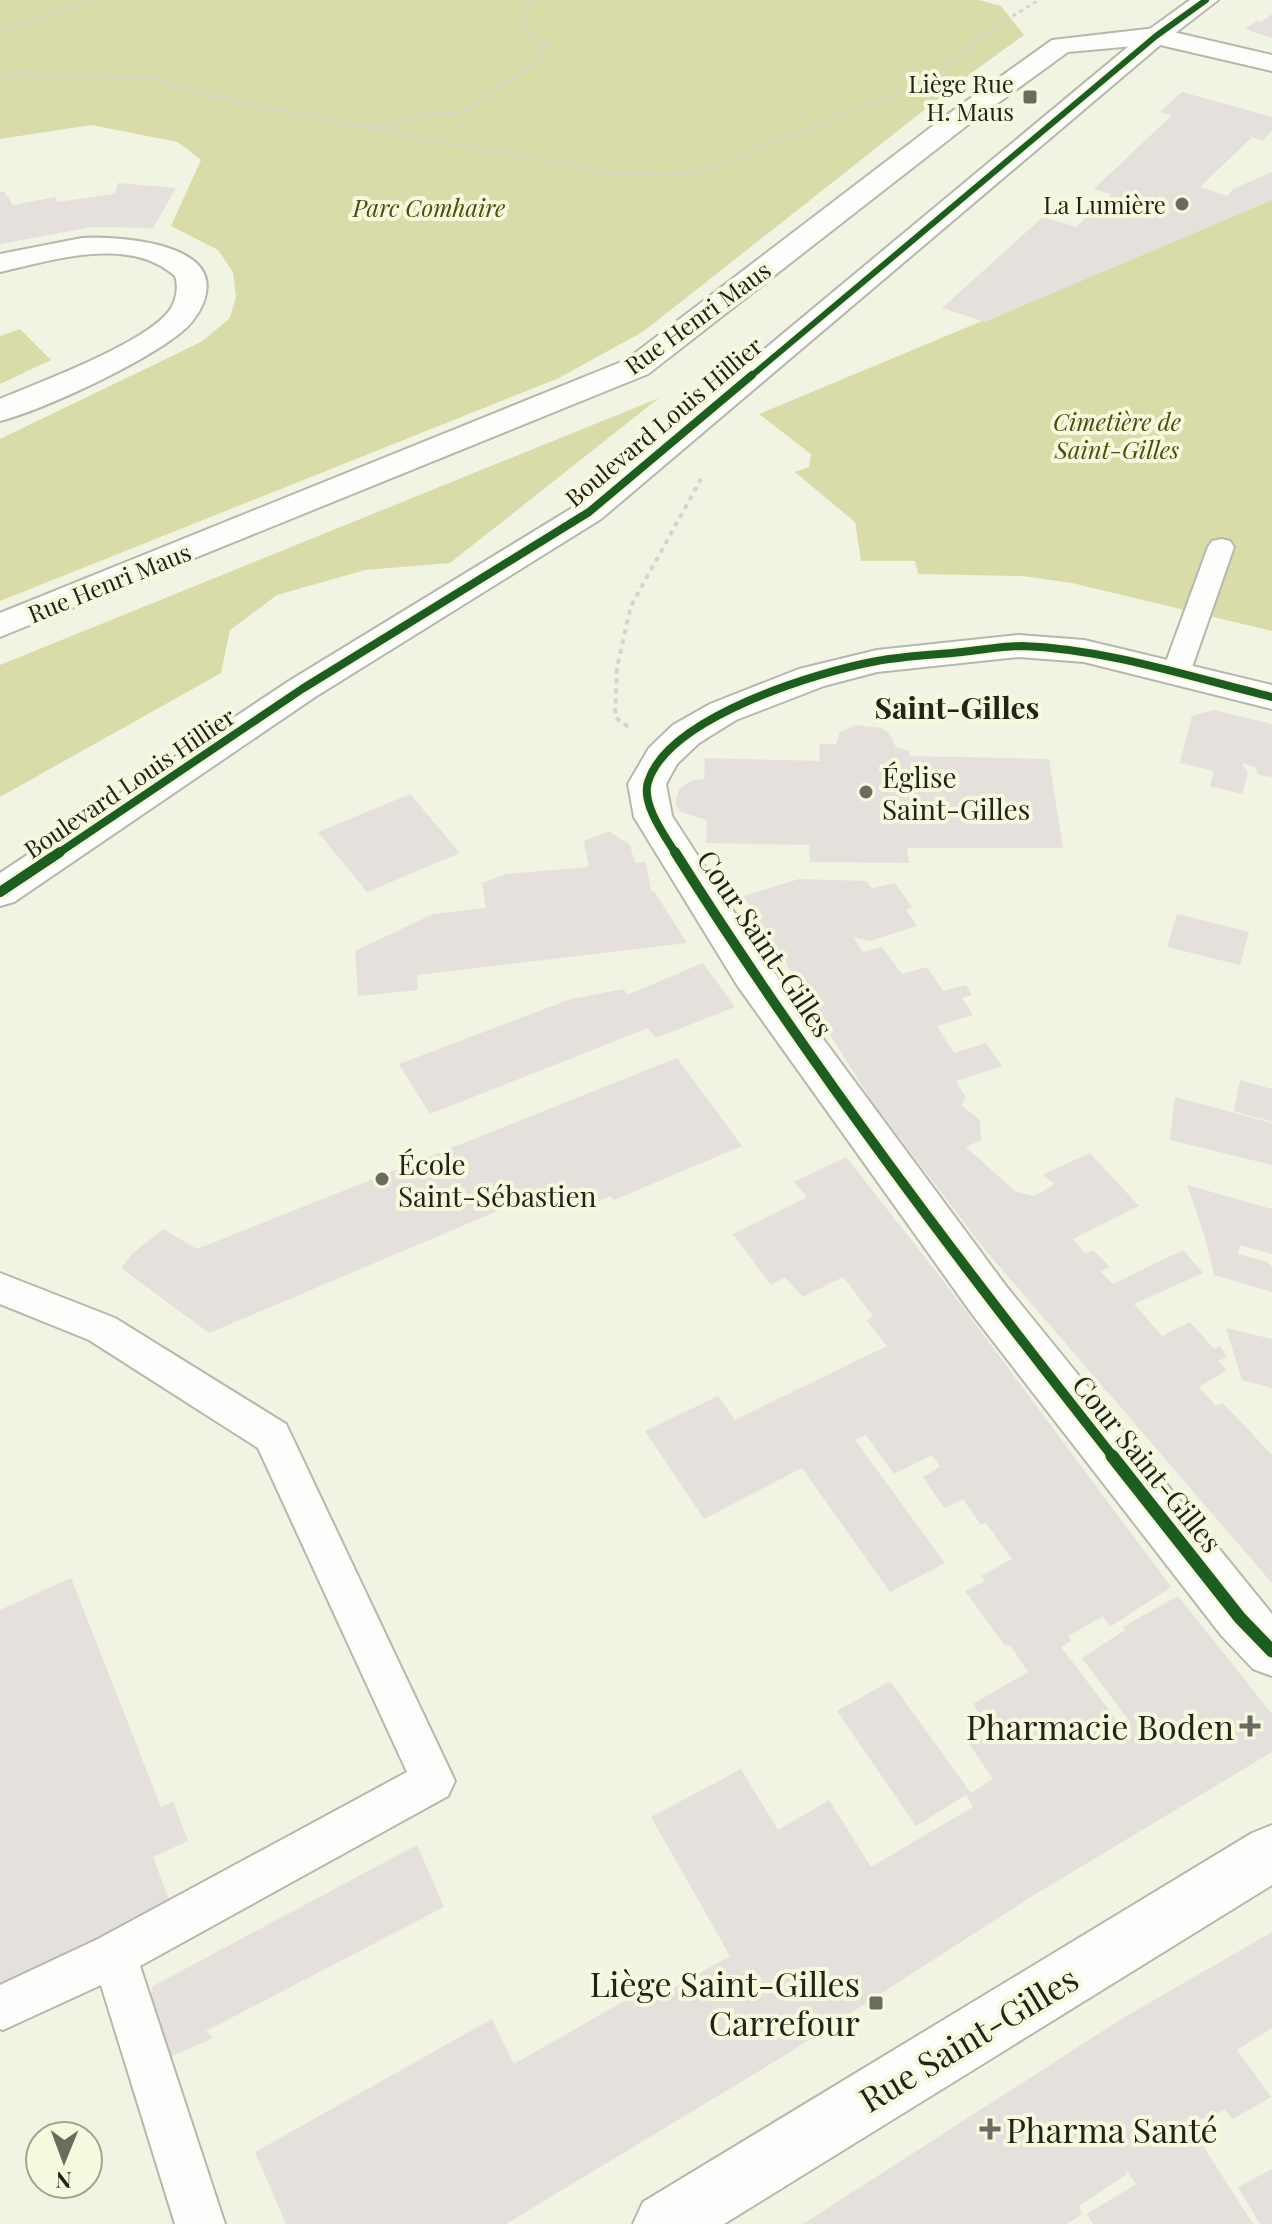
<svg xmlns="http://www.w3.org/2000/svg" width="1272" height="2224" viewBox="0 0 1272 2224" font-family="'Playfair Display',serif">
<rect width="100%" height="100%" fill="#f1f3e3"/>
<!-- green -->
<g fill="#d9dca9">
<polygon points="0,0 979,0 1001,6 1024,35 966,77 644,331 559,378 0,601 0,439 201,342 230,318 236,297 233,272 218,250 171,226 201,160 178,142 91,125 0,139"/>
<polygon points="1272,200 1272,631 1072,583 1022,576 918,574 915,561 861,561 855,522 795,472 809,467 811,454 759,414"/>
<polygon points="20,329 51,360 0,384 0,336"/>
<polygon points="659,398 450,563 365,570 277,595 230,630 221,673 0,797 0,665"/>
</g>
<!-- building -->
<g fill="#e5e0dc">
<polygon points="1272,14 1272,38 1245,29 1257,21 1261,22"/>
<polygon points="1182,92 1272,117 1272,130 1263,141 1252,137 1200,187 1227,196 1233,189 1272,172 1272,200 985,322 942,308 1043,217 1076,227 1111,194 1094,189 1172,115 1160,112"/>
<polygon points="118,183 176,188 153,228 92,227 0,244 0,192 4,191 13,205 56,197 57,202 115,194"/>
<polygon points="1214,710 1272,724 1272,777 1259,775 1255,767 1242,763 1248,773 1242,794 1210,786 1214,771 1180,763 1192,716"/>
<polygon points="855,725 881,728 889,733 896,747 909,751 910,756 1049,759 1063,848 907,848 909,863 810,862 809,845 706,843 707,820 681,812 675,804 679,789 691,781 704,779 705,758 820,761 819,744 836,744 840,732"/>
<polygon points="410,794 460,853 367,892 318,832"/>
<polygon points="609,831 630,845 635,863 646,862 651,891 654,891 687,943 417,975 418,990 358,996 355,951 433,914 486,908 482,883 506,874 589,867 584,841"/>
<polygon points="799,879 867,881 872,888 895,883 912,907 906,910 917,926 870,941 853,937 863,952 882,947 902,974 927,967 943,991 966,985 972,995 962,998 973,1015 937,1026 954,1053 986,1043 1002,1066 956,1081 966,1098 961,1105 980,1120 981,1140 966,1147 1016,1192 1034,1196 1055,1184 1042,1175 1090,1153 1139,1206 1073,1239 1085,1254 1093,1250 1110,1267 1100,1271 1113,1284 1183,1250 1203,1273 1134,1304 1162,1336 1190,1322 1214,1349 1220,1346 1227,1357 1218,1361 1227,1370 1199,1387 1216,1406 1223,1403 1272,1455 1272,1583 986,1251 873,1103 743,896"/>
<polygon points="1177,914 1249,932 1240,965 1167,947"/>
<polygon points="703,963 735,1007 656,1038 648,1028 430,1114 399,1064 571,999 624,989 627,995"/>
<polygon points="677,1058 742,1146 614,1200 610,1196 581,1210 564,1183 209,1333 121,1268 132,1254 163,1229 197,1249"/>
<polygon points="1240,1080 1272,1089 1272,1122 1234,1111"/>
<polygon points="1175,1097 1272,1123 1272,1165 1170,1140"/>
<polygon points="846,1157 939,1275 1171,1587 1110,1627 1103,1616 1068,1636 1071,1641 1061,1647 1122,1727 1130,1722 1082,1658 1125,1630 1123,1627 1178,1596 1272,1714 1272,1752 1034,1895 787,2054 506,2224 286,2224 255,2152 492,2019 514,2064 659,1981 670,1990 730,1956 651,1817 741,1769 778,1830 829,1800 871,1867 973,1807 966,1795 916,1826 837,1711 890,1681 971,1793 993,1779 969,1744 991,1732 973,1704 1028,1672 1010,1645 1006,1647 965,1591 985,1581 981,1576 1012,1559 986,1523 981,1525 963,1499 944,1508 923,1477 940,1467 932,1455 894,1474 866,1435 855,1440 945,1563 890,1592 802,1468 704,1519 645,1431 718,1396 735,1420 887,1346 866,1320 873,1316 843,1277 803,1297 785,1277 771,1285 733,1234 807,1197 794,1182"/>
<polygon points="1187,1185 1272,1209 1272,1254 1240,1245 1238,1254 1268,1262 1272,1267 1272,1292 1214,1275 1204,1234"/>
<polygon points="1226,1328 1272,1339 1272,1388 1242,1380"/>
<polygon points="71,1578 161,1807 173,1802 188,1841 153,1857 174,1913 0,2000 0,1610"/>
<polygon points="417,1845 444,1907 206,2031 213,2038 163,2060 145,2014 153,1986"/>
<polygon points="1272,1932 1272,2028 1237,2050 1271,2097 1233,2119 1225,2110 1189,2124 1253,2224 1093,2224 1087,2214 1136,2184 1122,2165 1127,2174 1079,2206 1082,2214 1067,2224 803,2224 1123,2018"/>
<polygon points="1272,2169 1272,2224 1260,2224 1238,2187"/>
</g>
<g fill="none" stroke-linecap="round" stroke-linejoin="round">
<defs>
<g id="lane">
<polygon points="1221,539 1230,541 1234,547 1190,673 1186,679 1176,682 1166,679 1162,673 1208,547 1212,541"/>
<polygon points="0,1273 115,1318 286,1424 455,1781 448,1796 140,1966 225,2224 175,2224 101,1985 3,2030 0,2029 0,1985 98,1939 407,1772 258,1448 89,1340 0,1304"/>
</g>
<g id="street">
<polygon points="1156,28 1272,55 1272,71 1156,44 1068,52 965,127 648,374 0,637 0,613 626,360 947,115 1052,40"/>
<path d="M82 238C113 236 216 241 206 293 204 306 195 320 185 329 150 360 46 409 0 421V399C40 382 144 344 169 311 176 301 179 288 175 276 129 235 53 260 0 272V254Z"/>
<polygon points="1019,635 1084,640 1272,685 1272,709 1084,662 1019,657 877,672 824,686 736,720 699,743 677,764 666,784 672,816 767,963 1006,1286 1272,1614 1272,1676 1253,1669 1221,1635 972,1314 737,985 634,817 628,784 649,748 673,725 710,704 799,669 877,650"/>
</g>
<g id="secondary">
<polygon points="1190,0 1218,0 1165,41 601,519 315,697 14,902 0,906 0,873 289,681 577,505 1147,31"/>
<polygon points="1272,1825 1272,1885 724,2224 633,2224 643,2202 1252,1833"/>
</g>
</defs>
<!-- lane casing -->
<use href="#lane" stroke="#b6b8ab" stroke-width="4"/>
<!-- street casing -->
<use href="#street" stroke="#b6b8ab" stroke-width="4"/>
<!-- secondary casing -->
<use href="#secondary" stroke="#b6b8ab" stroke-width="4"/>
<!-- path-far1 -->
<g stroke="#d4d4d0" stroke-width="3" stroke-dasharray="4 4" stroke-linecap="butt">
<polyline points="0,28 18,26 90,0"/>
<polyline points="0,77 11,73 152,79 246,104 369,128 426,114 462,113 528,68 546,46 526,32 523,10 536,0"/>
<polyline points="369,128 615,174 690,175 927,82 993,28 1039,0"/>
</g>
<!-- path -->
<polyline stroke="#d4d4d0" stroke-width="4" stroke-dasharray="5 5" stroke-linecap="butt" points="628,727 615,717 617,667 631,606 701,479"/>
<!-- lane -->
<use href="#lane" fill="#fdfdfb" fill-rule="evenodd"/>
<!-- street -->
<use href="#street" fill="#fdfdfb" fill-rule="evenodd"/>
<!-- secondary -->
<use href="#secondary" fill="#fdfdfb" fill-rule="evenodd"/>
<defs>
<polyline id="cycleway-far3" points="750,377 1156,36 1206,0"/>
<g id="cycleway-far2">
<polyline points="57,854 302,689 589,512 752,375"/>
<path d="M676 854C665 836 641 804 648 782 668 717 817 672 877 661 905 656 934 655 962 652 982 650 1003 646 1022 646 1107 649 1190 677 1272 697"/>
</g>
<g id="cycleway-far1">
<path d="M675 852C808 1063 959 1262 1114 1458"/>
<polyline points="0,892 60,852"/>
</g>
<polyline id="cycleway" points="1112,1456 1240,1618 1272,1651"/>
</defs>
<!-- cycleway-far3 casing -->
<use href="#cycleway-far3" stroke="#f6f9dd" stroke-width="9"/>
<!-- cycleway-far2 casing -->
<use href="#cycleway-far2" stroke="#f6f9dd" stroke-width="12"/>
<!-- cycleway-far1 casing -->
<use href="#cycleway-far1" stroke="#f6f9dd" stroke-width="15"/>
<!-- cycleway casing -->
<use href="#cycleway" stroke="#f6f9dd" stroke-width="18"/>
<!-- cycleway-far3 -->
<use href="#cycleway-far3" stroke="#1b5e20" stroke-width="6"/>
<!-- cycleway-far2 -->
<use href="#cycleway-far2" stroke="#1b5e20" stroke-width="8"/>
<!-- cycleway-far1 -->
<use href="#cycleway-far1" stroke="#1b5e20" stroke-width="10"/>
<!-- cycleway -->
<use href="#cycleway" stroke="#1b5e20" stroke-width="13"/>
</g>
<!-- markers -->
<g fill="#6b6c60" stroke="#f6f9dd" stroke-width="3">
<rect x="1022" y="89" width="16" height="16" rx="4"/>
<circle cx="1182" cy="204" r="8"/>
<circle cx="866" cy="792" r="8"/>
<circle cx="382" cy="1179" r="8"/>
<path d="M1246 1714h8v8h8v8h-8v8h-8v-8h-8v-8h8z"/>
<rect x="868" y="1995" width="16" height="16" rx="4"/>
<path d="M986 2117h8v8h8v8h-8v8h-8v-8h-8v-8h8z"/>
</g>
<g text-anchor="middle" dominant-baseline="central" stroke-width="8" stroke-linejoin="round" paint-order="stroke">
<!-- far-poi labels -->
<g font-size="24" fill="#232419" stroke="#f6f9dd" text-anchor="end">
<text x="1014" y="83">Liège Rue<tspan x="1014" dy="28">H. Maus</tspan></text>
<text x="1166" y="204">La Lumière</text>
</g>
<!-- far-park labels -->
<g font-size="24" font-style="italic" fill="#4b4d08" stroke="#f6f9dd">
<text x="429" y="207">Parc Comhaire</text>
<text x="1117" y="421">Cimetière de<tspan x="1117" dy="28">Saint-Gilles</tspan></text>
</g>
<!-- far-street labels -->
<g font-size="24" fill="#232419" stroke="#f6f9dd">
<text transform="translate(697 317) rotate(-36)">Rue Henri Maus</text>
<text transform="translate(663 421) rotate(-40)">Boulevard Louis Hillier</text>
<text transform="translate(109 582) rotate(-22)">Rue Henri Maus</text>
<text transform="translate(129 782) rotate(-34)">Boulevard Louis Hillier</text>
</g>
<!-- poi labels -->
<g font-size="28" fill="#232419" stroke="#f6f9dd" text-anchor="start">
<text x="882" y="776">Église<tspan x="882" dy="32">Saint-Gilles</tspan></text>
<text x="398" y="1163">École<tspan x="398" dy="32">Saint-Sébastien</tspan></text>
</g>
<!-- street labels -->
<g font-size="28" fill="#232419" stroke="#f6f9dd">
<text transform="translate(766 943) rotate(56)">Cour Saint-Gilles</text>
<text transform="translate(1148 1463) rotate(51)">Cour Saint-Gilles</text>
</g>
<!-- neighbourhood labels -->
<g font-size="30" font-weight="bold" fill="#232419" stroke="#f6f9dd">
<text x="957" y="707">Saint-Gilles</text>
</g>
<!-- near-poi labels -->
<g font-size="34" fill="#232419" stroke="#f6f9dd" text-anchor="end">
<text x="1234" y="1726">Pharmacie Boden</text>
<text x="860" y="1983">Liège Saint-Gilles<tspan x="860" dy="39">Carrefour</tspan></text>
<text x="1006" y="2129" text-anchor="start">Pharma Santé</text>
</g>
<!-- near-street labels -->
<g font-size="34" fill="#232419" stroke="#f6f9dd">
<text transform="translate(968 2038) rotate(-31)">Rue Saint-Gilles</text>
</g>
</g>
<!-- north arrow -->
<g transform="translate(64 2160) rotate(181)"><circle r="38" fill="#f6f9dd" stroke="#a2a48f" stroke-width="2"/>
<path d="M0-6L14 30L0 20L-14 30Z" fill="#6b6c60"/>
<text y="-12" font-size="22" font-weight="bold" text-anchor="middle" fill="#232419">N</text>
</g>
</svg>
